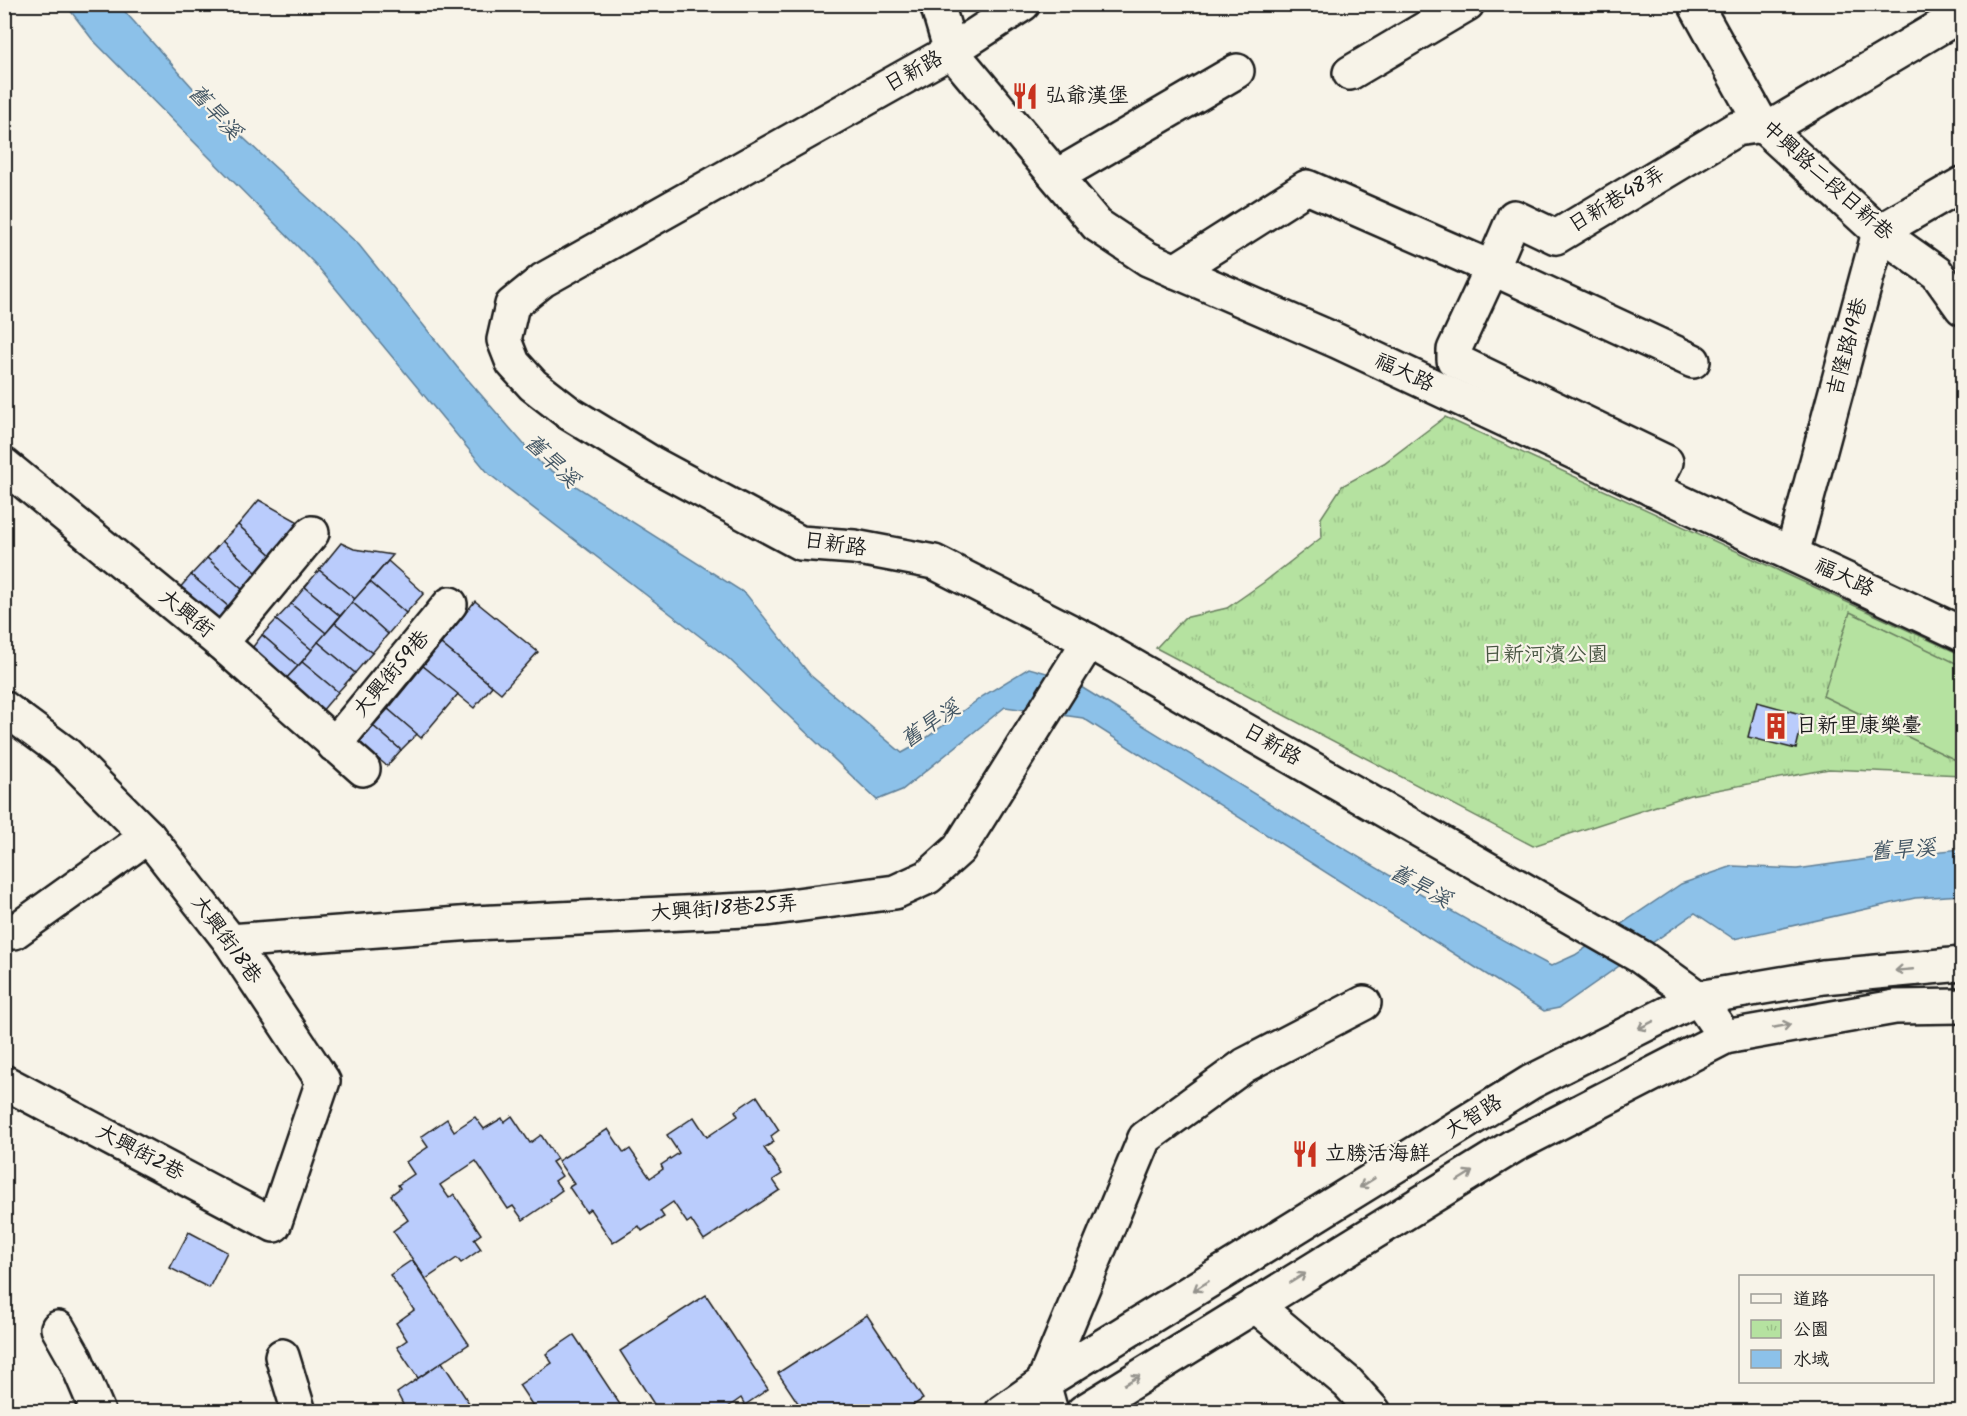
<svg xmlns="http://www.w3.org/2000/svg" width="1967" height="1416" viewBox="0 0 1967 1416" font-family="Kalam,'LXGW WenKai TC',sans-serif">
<defs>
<pattern id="park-tufts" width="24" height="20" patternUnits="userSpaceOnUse" patternTransform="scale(1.5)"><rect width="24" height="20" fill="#b5e2a0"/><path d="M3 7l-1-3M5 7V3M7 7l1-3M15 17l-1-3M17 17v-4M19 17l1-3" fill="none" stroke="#9bc189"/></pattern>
</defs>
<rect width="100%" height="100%" fill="#f7f3e8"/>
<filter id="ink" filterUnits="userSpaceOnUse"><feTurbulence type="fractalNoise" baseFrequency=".0167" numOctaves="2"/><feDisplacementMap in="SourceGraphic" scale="12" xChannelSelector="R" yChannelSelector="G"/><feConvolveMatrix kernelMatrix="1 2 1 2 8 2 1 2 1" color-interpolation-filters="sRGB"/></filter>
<g filter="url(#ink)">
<!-- park -->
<polygon fill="url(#park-tufts)" stroke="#687f5e" stroke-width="1.5" points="1445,417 1962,655 1962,775 1829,769 1690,795 1533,846 1156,648 1184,618 1227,608 1263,583 1322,537 1321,518 1342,486 1384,463"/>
<!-- garden -->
<polygon fill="#b5e2a0" stroke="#687f5e" stroke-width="1.5" points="1850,612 1962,666 1962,763 1823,696"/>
<!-- water -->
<path fill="#8cc1e9" stroke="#5f7f97" stroke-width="1.5" d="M66 5H119L209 106 359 245 457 367 541 464 746 594 810 675 902 753 918 744 983 696 1029 668 1068 679C1227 777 1386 878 1551 966L1575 955 1681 884 1733 866 1797 869 1882 857 1962 849V895L1915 898 1734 939 1695 913 1559 1008 1544 1011 1083 718 1005 707 902 790 877 800 728 658 489 474 318 267 92 39Z"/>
<!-- building -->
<g fill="#baccfc" stroke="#1c1c1c" stroke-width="1.5">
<polygon points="259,500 302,524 274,557 238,525"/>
<polygon points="238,525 274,557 258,574 222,541"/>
<polygon points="222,541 258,574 244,591 207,558"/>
<polygon points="341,543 354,549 393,555 355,599 319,570"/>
<polygon points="207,558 244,591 229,607 191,575"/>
<polygon points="388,561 424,593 406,613 370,582"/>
<polygon points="319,570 355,599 340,616 305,587"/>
<polygon points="191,575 229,607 215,624 177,591"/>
<polygon points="370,582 406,613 388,634 352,602"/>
<polygon points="305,587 340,616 326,633 291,604"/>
<polygon points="475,601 538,652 501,693 441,644"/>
<polygon points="352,602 388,634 372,653 335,623"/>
<polygon points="291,604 326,633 312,650 276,620"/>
<polygon points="276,620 312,650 298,666 262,635"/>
<polygon points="335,623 372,653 355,673 318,642"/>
<polygon points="262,635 298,666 284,681 249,652"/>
<polygon points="318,642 355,673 338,692 302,662"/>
<polygon points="441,644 492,686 474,708 423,666"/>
<polygon points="302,662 338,692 321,712 284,681"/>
<polygon points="423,666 458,694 421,738 388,709"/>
<polygon points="1757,702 1804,715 1796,749 1748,737"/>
<polygon points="388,709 417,734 401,750 373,726"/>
<polygon points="373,726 401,750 387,766 358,742"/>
<polygon points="757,1096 779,1130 771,1136 774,1142 764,1148 782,1174 773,1180 780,1190 704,1240 691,1220 687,1223 673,1202 660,1211 664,1217 642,1231 639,1226 613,1243 590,1209 586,1212 569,1187 574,1184 558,1161 608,1129 624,1153 630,1149 650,1178 663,1169 661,1165 679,1153 667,1135 694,1117 707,1137 738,1116 735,1111"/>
<polygon points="512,1116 530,1143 541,1135 557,1159 552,1162 562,1176 555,1181 562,1190 550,1199 551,1201 523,1220 513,1206 508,1209 476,1161 440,1185 449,1198 454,1194 481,1234 474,1239 481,1249 461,1263 457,1258 426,1279 393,1231 408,1220 391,1195 400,1188 398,1185 414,1174 406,1162 428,1147 421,1137 447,1119 454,1131 475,1117 484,1129 502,1118 504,1122"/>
<polygon points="189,1232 227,1252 209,1288 170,1268"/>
<polygon points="412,1260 469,1344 418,1378 397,1347 407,1340 396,1323 414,1310 390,1275"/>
<polygon points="706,1295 768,1389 745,1405 741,1398 721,1412 659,1412 620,1351"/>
<polygon points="867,1315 923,1399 906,1410 907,1412 804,1412 778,1373"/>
<polygon points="574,1335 625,1412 537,1412 519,1385 552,1363 546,1354"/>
<polygon points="442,1362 475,1412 407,1412 397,1393"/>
</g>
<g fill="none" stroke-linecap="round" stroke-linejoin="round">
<defs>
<g id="minor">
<polyline points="937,4 951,51 1097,225 1148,259 1337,341 1962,634"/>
<polyline points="1023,4 951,51 543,280 512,305 504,340 513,363 533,385 569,413 653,464 800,543 854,547 934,562 1089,641 1641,957 1698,998 1725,1037"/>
<polyline points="1695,4 1762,125 1879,232 1937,273 1962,308"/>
<polyline points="1350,73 1467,4"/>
<polyline points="1057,176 1237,71"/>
<polyline points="1175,271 1307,187 1492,268 1693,361"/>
<polyline points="4,465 221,643 363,769"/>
<polyline points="1652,489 1666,462 1454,360 1454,350 1492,268 1514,217 1556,237 1736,129 1778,123 1962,14"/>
<polyline points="1792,554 1879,232 1962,184"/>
<polyline points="221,643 312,533"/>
<polyline points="4,708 66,754 148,836 230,941 323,1081 274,1225 4,1082"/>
<polyline points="334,745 450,604"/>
<polyline points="14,932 148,836"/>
<polyline points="230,941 473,923 766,909 895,892 928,877 959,849 1089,641"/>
<polyline points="1255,1305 1348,1383 1374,1412"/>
<polyline points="58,1328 75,1358 98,1412"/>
<polyline points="282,1356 299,1412"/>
<polyline points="1002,1412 1043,1383 1531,1082 1698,998 1823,977 1962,964"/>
<polyline points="1051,1412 1043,1383 1145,1138 1245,1065 1364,1003"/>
<polyline points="1083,1412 1515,1145 1725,1037 1895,1007 1962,1006"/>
</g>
</defs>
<!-- minor casing -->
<use href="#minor" stroke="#1c1c1c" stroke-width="38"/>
<!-- minor -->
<use href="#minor" stroke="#f7f3e8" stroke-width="33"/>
</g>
<!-- one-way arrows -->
<defs><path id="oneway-shaft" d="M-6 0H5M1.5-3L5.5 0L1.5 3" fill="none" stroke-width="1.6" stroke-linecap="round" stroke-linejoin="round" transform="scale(1.5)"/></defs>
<g stroke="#94928c">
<use href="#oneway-shaft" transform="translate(1904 970) rotate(175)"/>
<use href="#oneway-shaft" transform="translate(1646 1025) rotate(153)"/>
<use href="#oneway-shaft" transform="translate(1782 1026) rotate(-11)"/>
<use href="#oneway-shaft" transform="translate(1465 1176) rotate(-32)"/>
<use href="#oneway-shaft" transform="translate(1367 1183) rotate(148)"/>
<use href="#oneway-shaft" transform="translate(1298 1278) rotate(-32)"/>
<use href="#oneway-shaft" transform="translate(1201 1286) rotate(148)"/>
<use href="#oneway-shaft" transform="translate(1132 1380) rotate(-31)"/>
</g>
</g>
<!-- icons -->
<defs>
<symbol id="restaurant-bare" viewBox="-9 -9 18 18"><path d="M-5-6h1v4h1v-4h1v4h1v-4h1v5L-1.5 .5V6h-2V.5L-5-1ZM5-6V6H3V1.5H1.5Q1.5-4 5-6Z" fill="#c8321e" stroke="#f7f3e8" stroke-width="2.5" paint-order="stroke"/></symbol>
<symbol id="building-bare" viewBox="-9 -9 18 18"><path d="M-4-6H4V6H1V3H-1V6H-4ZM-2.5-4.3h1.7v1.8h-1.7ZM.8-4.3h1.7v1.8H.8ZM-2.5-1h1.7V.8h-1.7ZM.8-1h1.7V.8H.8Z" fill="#c8321e" stroke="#f7f3e8" stroke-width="2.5" paint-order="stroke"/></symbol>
</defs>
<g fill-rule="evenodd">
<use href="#restaurant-bare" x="1006" y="77" width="38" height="38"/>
<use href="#building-bare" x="1757" y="707" width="38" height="38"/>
<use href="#restaurant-bare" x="1286" y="1135" width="38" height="38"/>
</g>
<g text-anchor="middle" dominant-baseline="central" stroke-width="4.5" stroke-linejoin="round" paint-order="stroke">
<!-- street labels -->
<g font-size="21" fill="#1c1c1c" stroke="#f7f3e8">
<text transform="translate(914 72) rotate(-29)">日新路</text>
<text transform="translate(1827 181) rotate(42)">中興路二段日新巷</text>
<text transform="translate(1617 200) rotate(-31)">日新巷48弄</text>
<text transform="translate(1848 347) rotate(-75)">吉隆路19巷</text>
<text transform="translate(1404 373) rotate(25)">福大路</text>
<text transform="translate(835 545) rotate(8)">日新路</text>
<text transform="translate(1844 578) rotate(25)">福大路</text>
<text transform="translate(186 614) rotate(39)">大興街</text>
<text transform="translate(392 674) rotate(-50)">大興街59巷</text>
<text transform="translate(1272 745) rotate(30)">日新路</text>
<text transform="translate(724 909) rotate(-4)">大興街18巷25弄</text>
<text transform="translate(226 940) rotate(54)">大興街18巷</text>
<text transform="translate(1474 1117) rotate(-32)">大智路</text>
<text transform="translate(140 1153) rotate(28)">大興街2巷</text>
</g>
<!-- poi labels -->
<g font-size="21" fill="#1c1c1c" stroke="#f7f3e8" text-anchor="start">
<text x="1045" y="96">弘爺漢堡</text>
<text x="1796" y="726">日新里康樂臺</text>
<text x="1325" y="1154">立勝活海鮮</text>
</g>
<!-- park labels -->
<g font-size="21" fill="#4a5744" stroke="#f7f3e8">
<text x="1545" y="655">日新河濱公園</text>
</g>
<!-- water labels -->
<g font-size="22" font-style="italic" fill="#435664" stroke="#f7f3e8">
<text transform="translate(214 113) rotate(47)">舊旱溪</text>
<text transform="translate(551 462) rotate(44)">舊旱溪</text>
<text transform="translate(931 725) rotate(-34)">舊旱溪</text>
<text transform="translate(1903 851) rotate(-4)">舊旱溪</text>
<text transform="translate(1420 887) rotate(29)">舊旱溪</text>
</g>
</g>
<!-- margin -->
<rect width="1967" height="1416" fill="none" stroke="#f7f3e8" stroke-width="24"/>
<rect x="12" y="12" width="1943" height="1392" fill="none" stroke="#1c1c1c" stroke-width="2" filter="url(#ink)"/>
<!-- legend -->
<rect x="1739" y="1275" width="195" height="108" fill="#f7f3e8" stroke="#9f9d96" stroke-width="1.5"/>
<rect x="1751" y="1294" width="30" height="9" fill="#f7f3e8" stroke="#9f9d96" stroke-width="1.5"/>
<text x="1793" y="1305" font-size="18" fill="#1c1c1c">道路</text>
<rect x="1751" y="1320" width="30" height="18" fill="url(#park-tufts)" stroke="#9f9d96" stroke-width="1.5"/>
<text x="1793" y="1335" font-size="18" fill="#1c1c1c">公園</text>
<rect x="1751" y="1350" width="30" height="18" fill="#8cc1e9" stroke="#9f9d96" stroke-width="1.5"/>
<text x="1793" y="1365" font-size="18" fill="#1c1c1c">水域</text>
</svg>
